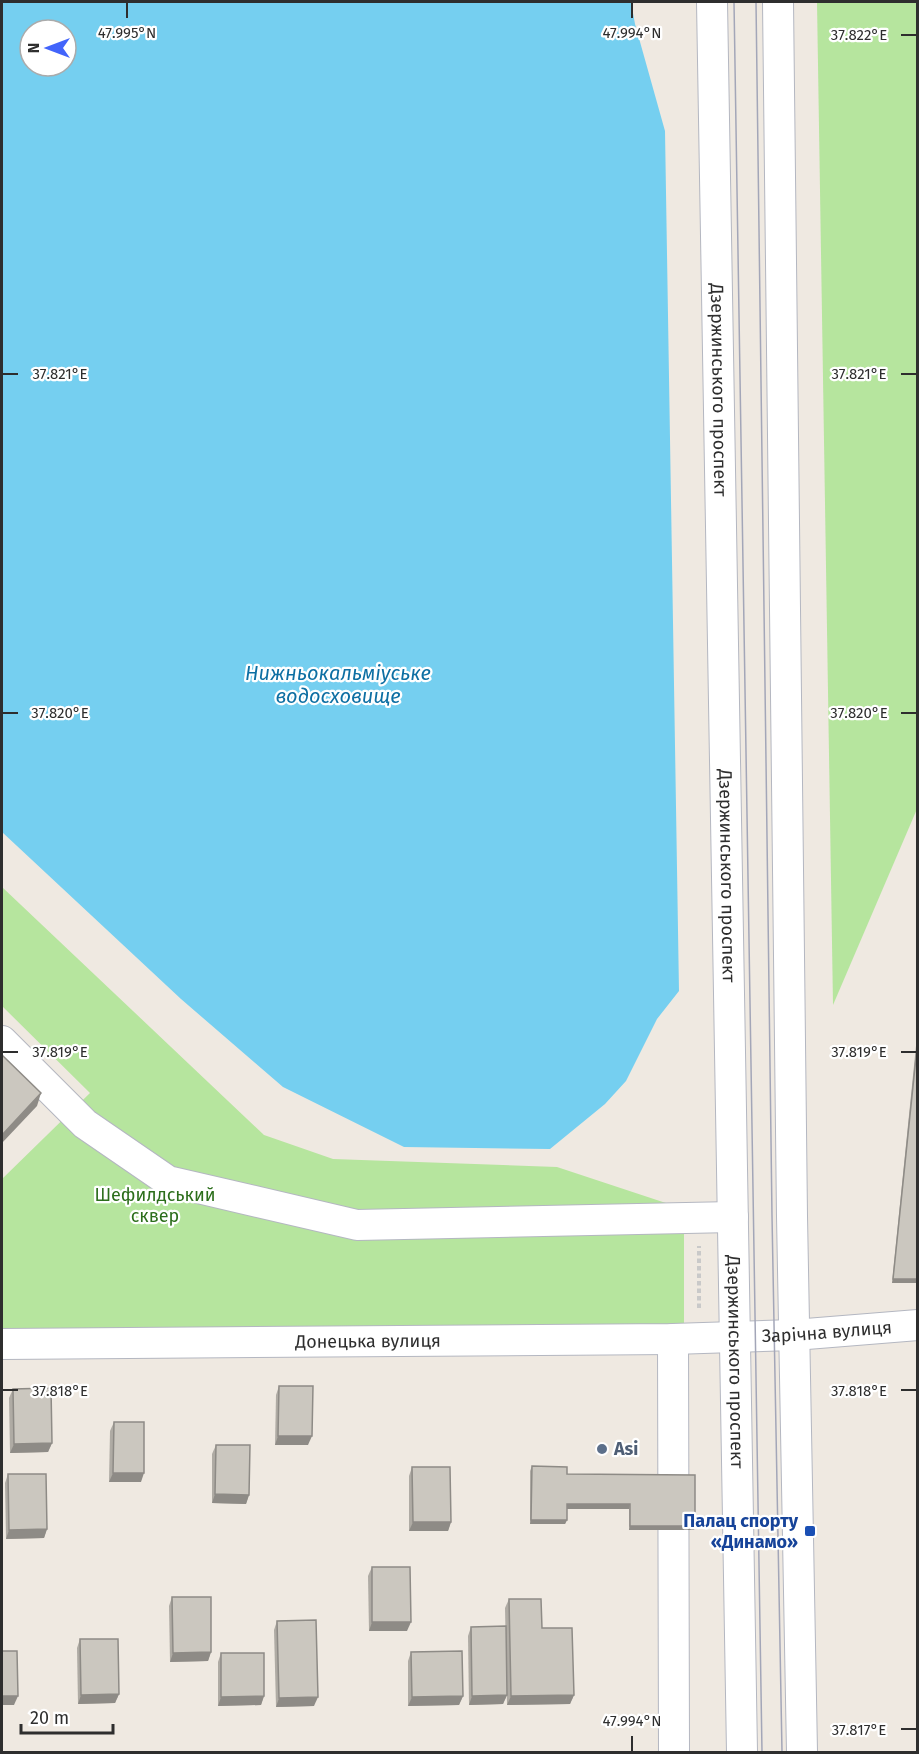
<svg xmlns="http://www.w3.org/2000/svg" width="919" height="1754" viewBox="0 0 919 1754" font-family="'Fira Sans',sans-serif">
<rect width="100%" height="100%" fill="#efe9e1"/>
<!-- green -->
<g fill="#b6e59e">
<polygon points="817,2 918,2 917,809 833,1005"/>
<polygon points="2,887 264,1135 333,1159 557,1167 684,1209 684,1325 2,1332 2,1179 90,1093 2,1006"/>
</g>
<!-- water -->
<path fill="#75cff0" fill-rule="evenodd" d="M2 2H631L635 24 665 131 679 991 657 1019 626 1081 605 1104 550 1149 404 1147 283 1087 181 999 2 832ZM30 30H66V66H30Z"/>
<g fill="none" stroke-linecap="round" stroke-linejoin="round">
<defs>
<g id="minor">
<path id="s1" d="M712 2 742 1752"/>
<polyline points="778,2 792,1216 802,1752"/>
<polyline points="2,1041 85,1124 168,1181 357,1225 733,1217"/>
<polyline points="673,1339 674,1752"/>
<path id="s2" d="M2 1344 673 1339 794 1335 918 1325"/>
</g>
</defs>
<!-- minor casing -->
<use href="#minor" stroke="#b4b7c1" stroke-width="32"/>
<!-- path -->
<polyline stroke="#c9c9c9" stroke-width="4" stroke-dasharray="4.5 3" stroke-linecap="butt" points="699,1308 699,1246"/>
<!-- minor -->
<use href="#minor" stroke="#fff" stroke-width="30"/>
<!-- tram -->
<g stroke="#a3a6b8" stroke-width="1.5">
<polyline points="734,2 762,1752"/>
<polyline points="756,2 772,1216 782,1752"/>
</g>
</g>
<!-- wall -->
<g fill="#afaba4">
<polygon points="918,1026 918,1283 892,1283"/>
<polygon points="279,1386 308,1445 275,1445 276,1395"/>
<polygon points="13,1389 52,1443 48,1452 10,1453 9,1398"/>
<polygon points="114,1422 141,1482 109,1482 110,1431"/>
<polygon points="216,1445 249,1495 246,1504 212,1503 212,1454"/>
<polygon points="532,1466 567,1474 695,1526 694,1530 629,1530 629,1509 567,1509 567,1520 565,1524 530,1524 530,1471"/>
<polygon points="412,1467 451,1522 448,1531 409,1531 409,1476"/>
<polygon points="8,1474 47,1529 44,1538 6,1539 5,1483"/>
<polygon points="372,1567 407,1631 369,1631 368,1576"/>
<polygon points="172,1597 211,1652 208,1661 170,1662 169,1606"/>
<polygon points="509,1599 542,1628 574,1695 570,1704 507,1705 505,1608"/>
<polygon points="277,1621 314,1706 276,1707 274,1630"/>
<polygon points="471,1627 507,1695 503,1704 469,1705 468,1636"/>
<polygon points="80,1639 119,1694 115,1703 78,1704 77,1648"/>
<polygon points="411,1652 463,1696 459,1705 408,1706 408,1661"/>
<polygon points="221,1653 264,1696 261,1705 218,1706 218,1662"/>
</g>
<!-- shaded-wall -->
<g fill="#8e8b86">
<polygon points="41,1093 37,1106 2,1143 2,1135"/>
<polygon points="893,1279 918,1279 918,1283 892,1283"/>
<polygon points="278,1436 312,1436 308,1445 275,1445"/>
<polygon points="52,1443 48,1452 10,1453 14,1444"/>
<polygon points="113,1473 144,1473 141,1482 109,1482"/>
<polygon points="215,1494 249,1495 246,1504 212,1503"/>
<polygon points="567,1504 630,1504 629,1509 565,1509"/>
<polygon points="531,1520 567,1520 565,1524 530,1524"/>
<polygon points="413,1522 451,1522 448,1531 409,1531"/>
<polygon points="630,1526 695,1526 694,1530 629,1530"/>
<polygon points="47,1529 44,1538 6,1539 9,1530"/>
<polygon points="372,1622 411,1622 407,1631 369,1631"/>
<polygon points="211,1652 208,1661 170,1662 173,1653"/>
<polygon points="119,1694 115,1703 78,1704 81,1695"/>
<polygon points="507,1695 503,1704 469,1705 472,1696"/>
<polygon points="574,1695 570,1704 507,1705 511,1696"/>
<polygon points="2,1696 18,1696 14,1705 2,1705"/>
<polygon points="264,1696 261,1705 218,1706 221,1697"/>
<polygon points="463,1696 459,1705 408,1706 412,1697"/>
<polygon points="318,1697 314,1706 276,1707 279,1698"/>
</g>
<!-- building -->
<g fill="#cbc7bf" stroke="#8e8b86" stroke-width="1.5">
<polygon points="918,1038 918,1279 893,1279"/>
<polygon points="2,1055 41,1093 2,1135"/>
<polygon points="279,1386 313,1386 312,1436 278,1436"/>
<polygon points="51,1388 52,1443 14,1444 13,1389"/>
<polygon points="114,1422 144,1422 144,1473 113,1473"/>
<polygon points="216,1445 250,1445 249,1495 215,1494"/>
<polygon points="532,1466 567,1467 567,1474 695,1475 695,1526 630,1526 630,1504 567,1504 567,1520 531,1520"/>
<polygon points="412,1467 450,1467 451,1522 413,1522"/>
<polygon points="8,1474 46,1474 47,1529 9,1530"/>
<polygon points="372,1567 410,1567 411,1622 372,1622"/>
<polygon points="172,1597 211,1597 211,1652 173,1653"/>
<polygon points="509,1599 541,1599 542,1628 572,1628 574,1695 511,1696"/>
<polygon points="316,1620 318,1697 279,1698 277,1621"/>
<polygon points="506,1626 507,1695 472,1696 471,1627"/>
<polygon points="80,1639 118,1639 119,1694 81,1695"/>
<polygon points="2,1651 17,1651 18,1696 2,1696"/>
<polygon points="462,1651 463,1696 412,1697 411,1652"/>
<polygon points="221,1653 264,1653 264,1696 221,1697"/>
</g>
<!-- ticks -->
<path fill="none" stroke="#2e2e2e" stroke-width="2" d="M127 3V18M632 3V18M901 35H916M3 374H18M901 374H916M3 713H18M901 713H916M3 1052H18M901 1052H916M3 1390H18M901 1390H916M901 1729H916M632 1736V1751"/>
<!-- markers -->
<circle fill="#5c6f8a" stroke="#fff" stroke-width="2" cx="602" cy="1449" r="6"/>
<rect fill="#1a4fb4" stroke="#fff" stroke-width="2" x="804" y="1525" width="12" height="12" rx="3"/>
<g text-anchor="middle" dominant-baseline="central" stroke-width="4.5" stroke-linejoin="round" paint-order="stroke">
<!-- street labels -->
<g font-size="18" fill="#2e2e2e" stroke="#fff">
<text stroke="none"><textPath href="#s1" startOffset="388">Дзержинського проспект</textPath></text>
<text stroke="none"><textPath href="#s1" startOffset="874">Дзержинського проспект</textPath></text>
<text stroke="none"><textPath href="#s2" startOffset="825">Зарічна вулиця</textPath></text>
<text stroke="none"><textPath href="#s2" startOffset="366">Донецька вулиця</textPath></text>
<text stroke="none"><textPath href="#s1" startOffset="1360">Дзержинського проспект</textPath></text>
</g>
<!-- park labels -->
<g font-size="18" fill="#2c6e1b" stroke="#fff">
<text x="155" y="1195">Шефилдський<tspan x="155" dy="21">сквер</tspan></text>
</g>
<!-- service labels -->
<g font-size="18" font-weight="bold" fill="#4e5e75" stroke="#fff" text-anchor="start">
<text x="614" y="1449">Asi</text>
</g>
<!-- transit labels -->
<g font-size="18" font-weight="bold" fill="#164399" stroke="#fff" text-anchor="end">
<text x="798" y="1521">Палац спорту<tspan x="798" dy="21">«Динамо»</tspan></text>
</g>
<!-- water labels -->
<g font-size="20" font-style="italic" fill="#0d6fa3" stroke="#fff">
<text x="338" y="673">Нижньокальміуське<tspan x="338" dy="23">водосховище</tspan></text>
</g>
</g>
<g font-size="15" text-anchor="middle" fill="#2e2e2e" stroke="#fff" stroke-width="4.5" stroke-linejoin="round" paint-order="stroke">
<text x="127" y="38">47.995°N</text>
<text x="632" y="38">47.994°N</text>
<text x="859" y="40">37.822°E</text>
<text x="859" y="379">37.821°E</text>
<text x="60" y="379">37.821°E</text>
<text x="859" y="718">37.820°E</text>
<text x="60" y="718">37.820°E</text>
<text x="859" y="1057">37.819°E</text>
<text x="60" y="1057">37.819°E</text>
<text x="60" y="1396">37.818°E</text>
<text x="859" y="1396">37.818°E</text>
<text x="632" y="1726">47.994°N</text>
<text x="859" y="1735">37.817°E</text>
</g>
<!-- border -->
<rect width="919" height="1754" fill="none" stroke="#2e2e2e" stroke-width="6"/>
<!-- north arrow -->
<g transform="translate(48 48) rotate(270)"><circle r="28" fill="#ffffff" stroke="#ababab" stroke-width="1.5"/>
<path d="M0-4.5L10 22L0 15L-10 22Z" fill="#4264fb"/>
<text y="-9" font-size="16" font-weight="bold" text-anchor="middle" fill="#2e2e2e">N</text>
</g>
<!-- scale -->
<path d="M21 1724v9h92v-9" fill="none" stroke="#2e2e2e" stroke-width="3"/>
<text x="30" y="1724" font-size="18" fill="#2e2e2e" stroke="#ffffff" stroke-width="4.5" paint-order="stroke">20 m</text>
</svg>
